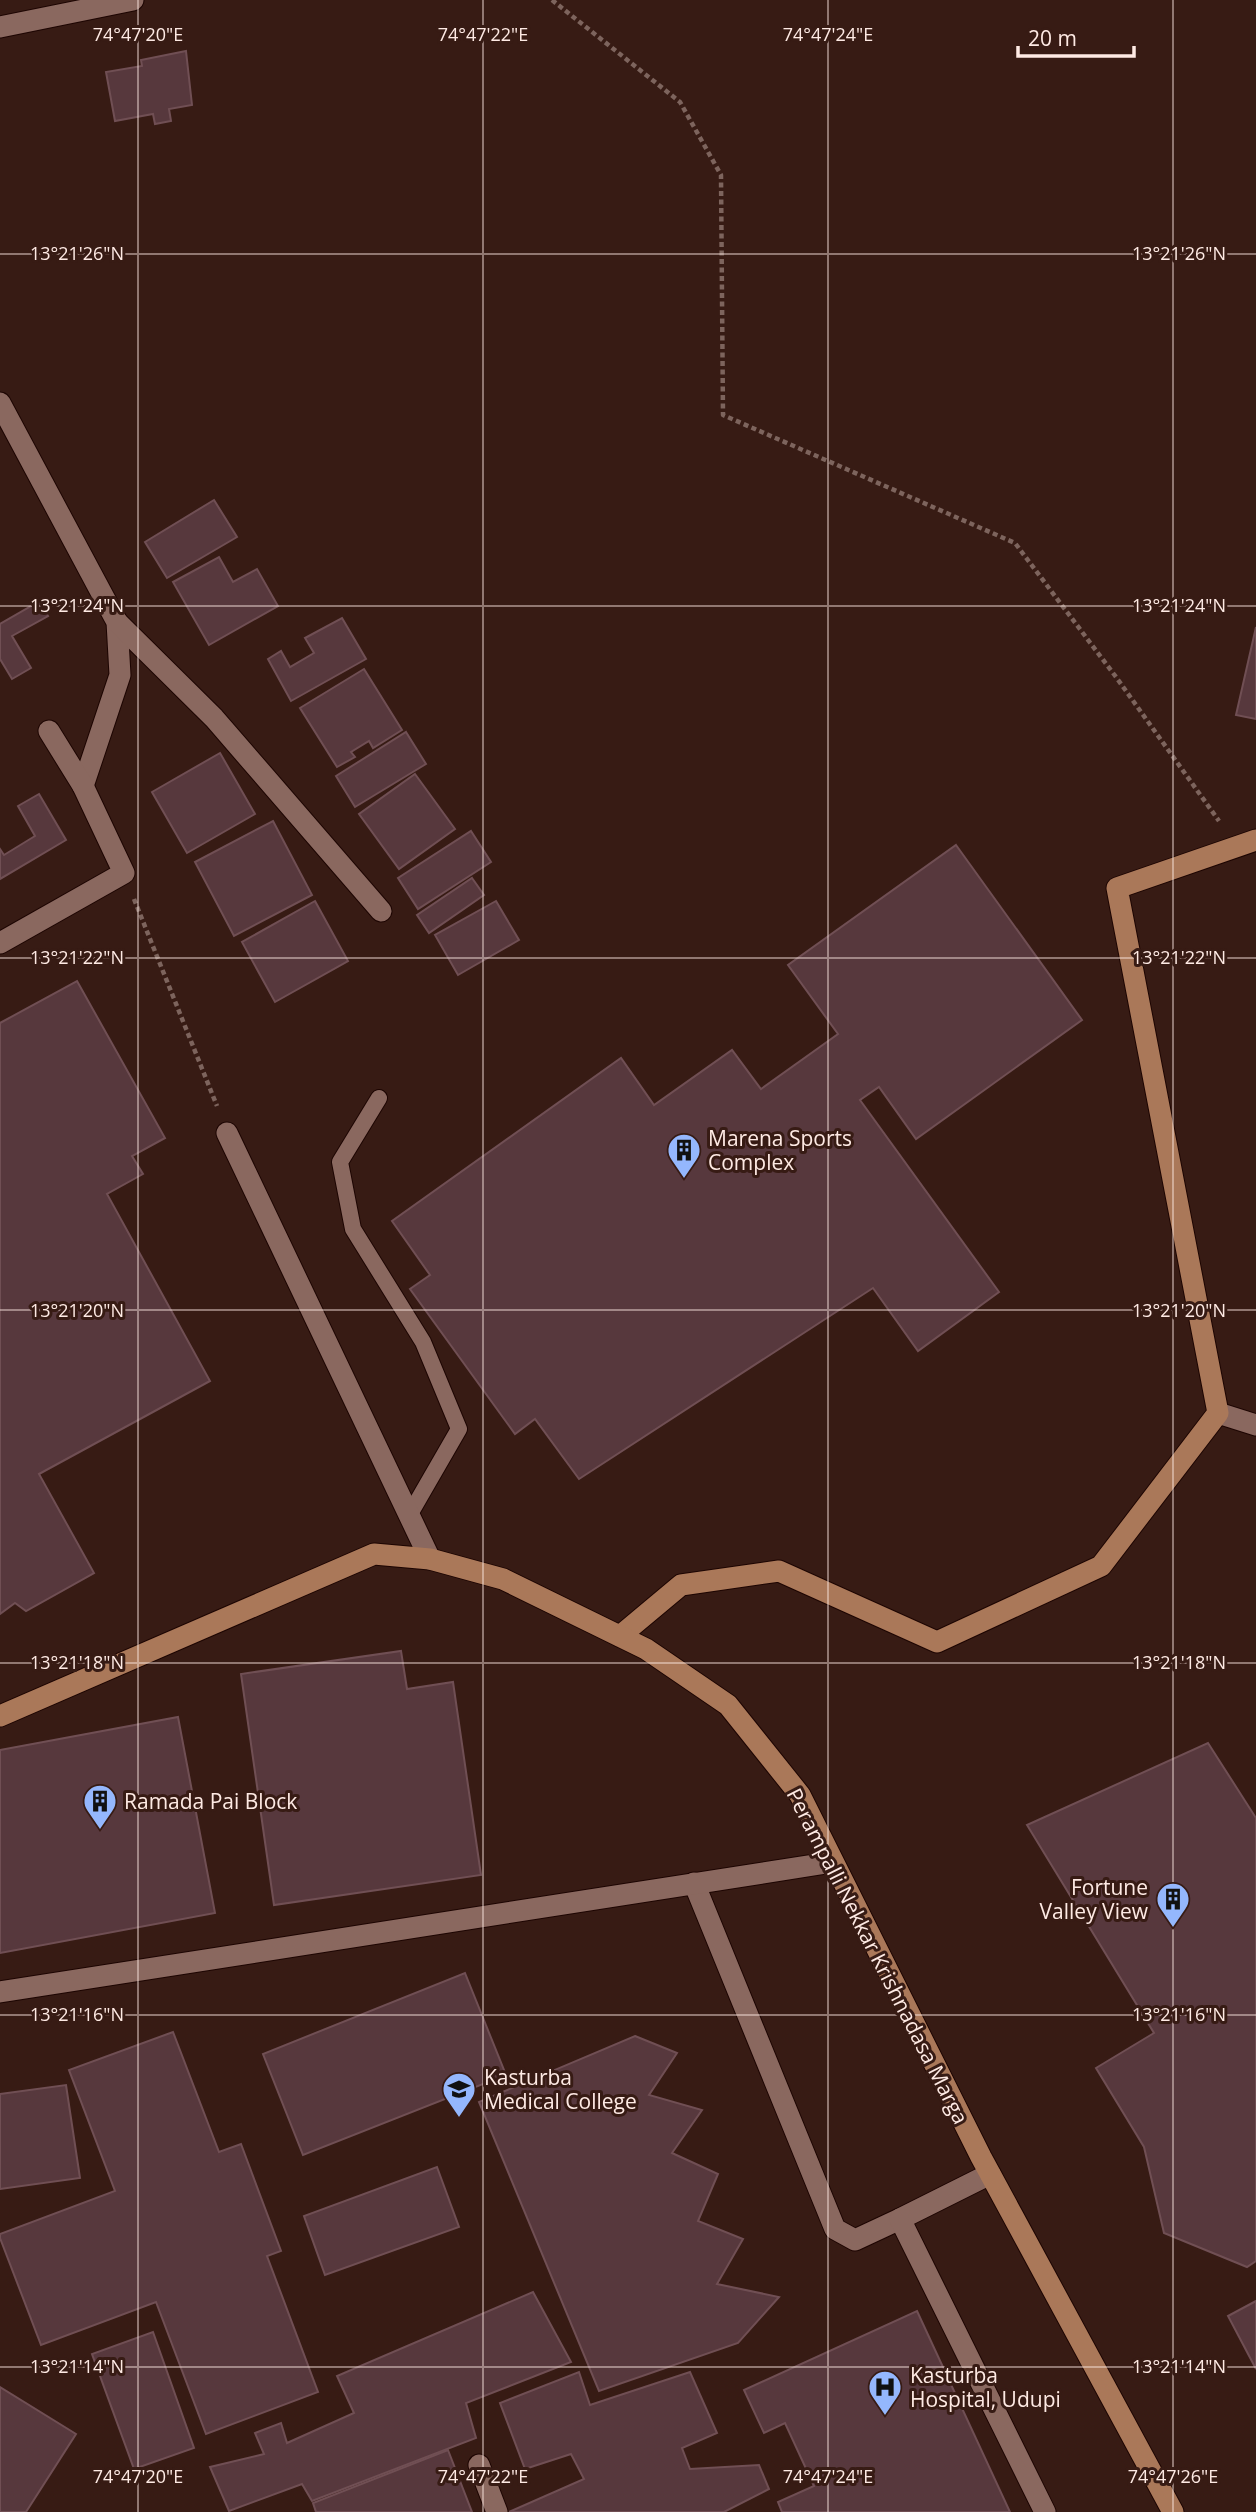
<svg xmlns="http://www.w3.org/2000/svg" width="1256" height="2512" viewBox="0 0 1256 2512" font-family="'Open Sans',sans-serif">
<rect width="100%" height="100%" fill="#371b14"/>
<!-- building -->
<g fill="#57383d" stroke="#704f54" stroke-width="2">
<polygon points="186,51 192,105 169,109 171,121 155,124 153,114 115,121 106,72 142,66 141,60"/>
<polygon points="214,500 237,537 167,578 145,542"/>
<polygon points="219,557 233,582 257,569 278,606 209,645 173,582"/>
<polygon points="40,601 48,616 12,636 31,668 12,679 0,659 0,624"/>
<polygon points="342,618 366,659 291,701 268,659 281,651 290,667 314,653 305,638"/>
<polygon points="1256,627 1256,719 1236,715"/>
<polygon points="364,669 402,730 373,748 369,741 351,752 355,757 337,767 300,708"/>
<polygon points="406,732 426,764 355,807 336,776"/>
<polygon points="220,753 255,814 187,853 152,792"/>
<polygon points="415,774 455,829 399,869 359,814"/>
<polygon points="39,794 66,840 0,879 0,849 4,855 35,836 18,806"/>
<polygon points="273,821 312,895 234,936 195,862"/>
<polygon points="471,831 491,862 418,909 398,878"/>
<polygon points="956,845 1082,1020 916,1139 879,1087 860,1100 999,1292 918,1351 873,1288 579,1479 535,1419 515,1434 410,1289 430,1275 392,1221 621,1058 654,1105 732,1050 761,1089 838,1034 788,965"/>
<polygon points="472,878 484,895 429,933 417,915"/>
<polygon points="315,901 348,961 275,1002 242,942"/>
<polygon points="496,901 519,940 458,975 435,935"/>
<polygon points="77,981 165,1138 132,1156 143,1174 107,1194 210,1381 39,1474 94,1573 26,1611 15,1603 0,1614 0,1023"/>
<polygon points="401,1651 407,1689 453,1682 481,1875 274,1905 241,1674"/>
<polygon points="178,1717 215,1913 0,1953 0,1750"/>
<polygon points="1208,1743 1256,1818 1256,2261 1247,2267 1164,2233 1144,2147 1096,2068 1154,2033 1027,1825"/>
<polygon points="465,1973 506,2075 303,2155 263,2054"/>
<polygon points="173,2032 219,2152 241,2144 281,2251 267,2256 318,2392 206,2434 156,2302 41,2345 0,2238 0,2234 115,2191 69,2070"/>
<polygon points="635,2036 677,2053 649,2095 702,2110 672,2153 718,2174 698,2221 743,2239 717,2284 779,2297 738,2343 599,2391 479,2102"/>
<polygon points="66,2085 80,2178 0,2189 0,2094"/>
<polygon points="437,2167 459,2227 325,2275 304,2216"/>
<polygon points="533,2292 571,2362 466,2403 476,2438 312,2501 302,2484 229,2511 210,2467 264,2454 255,2433 281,2423 287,2443 354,2413 337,2376"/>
<polygon points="1256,2301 1256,2369 1228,2316"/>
<polygon points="917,2311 1010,2512 782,2512 778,2502 814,2486 785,2423 764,2433 744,2390"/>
<polygon points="153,2332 194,2448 134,2469 92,2354"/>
<polygon points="579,2372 590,2405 690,2372 717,2433 682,2448 690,2469 759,2465 769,2489 724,2512 509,2512 584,2479 571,2454 525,2469 500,2403"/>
<polygon points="0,2387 76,2434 26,2512 0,2512"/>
<polygon points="448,2450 472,2512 316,2512 313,2503"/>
</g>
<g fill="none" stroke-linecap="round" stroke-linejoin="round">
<defs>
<polyline id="lane" points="379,1098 340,1162 353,1229 423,1342 459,1429 410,1514"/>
<g id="street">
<polyline points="0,27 133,0"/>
<polyline points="0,403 117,622 120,675 83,786"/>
<polyline points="117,622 214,718 381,911"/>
<polyline points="0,943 124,873 83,786 49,731"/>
<polyline points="227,1133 430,1559"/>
<polyline points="1218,1413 1256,1425"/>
<polyline points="694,1883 835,2229 855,2240 900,2219"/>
<polyline points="0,1992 833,1862"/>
<polyline points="990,2174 900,2219 1045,2512"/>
<polyline points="479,2465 497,2512"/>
</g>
<g id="secondary">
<polyline points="620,1636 681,1585 779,1571 937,1642 1101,1566 1218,1413 1117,888 1256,840"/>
<polyline points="0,1716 374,1554 430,1559 503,1579 646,1649 728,1705 800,1795 981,2157 1173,2512"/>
</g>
</defs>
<!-- lane casing -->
<use href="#lane" stroke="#1d0502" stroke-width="18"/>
<!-- street casing -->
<use href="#street" stroke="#1d0502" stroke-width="23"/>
<!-- secondary casing -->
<use href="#secondary" stroke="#1d0502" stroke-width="23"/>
<!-- path -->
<g stroke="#7d645d" stroke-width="4.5" stroke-dasharray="5 3.5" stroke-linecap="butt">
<polyline points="552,0 680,102 721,175 723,415 1015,543 1116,677 1219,821"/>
<polyline points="134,899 217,1106"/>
</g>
<!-- lane -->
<use href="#lane" stroke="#8a685f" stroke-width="16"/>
<!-- street -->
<use href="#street" stroke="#8a685f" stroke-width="21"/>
<!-- secondary -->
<use href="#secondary" stroke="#aa7859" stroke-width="21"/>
</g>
<!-- ticks -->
<path fill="none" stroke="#feeae4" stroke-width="2" stroke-opacity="0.45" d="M138 0V2512M483 0V2512M828 0V2512M1173 0V2512M0 254H1256M0 606H1256M0 958H1256M0 1310H1256M0 1663H1256M0 2015H1256M0 2367H1256"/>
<!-- icons -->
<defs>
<symbol id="building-pin" viewBox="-11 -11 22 30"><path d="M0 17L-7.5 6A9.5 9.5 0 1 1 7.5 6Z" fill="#94b7fd" stroke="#371b14"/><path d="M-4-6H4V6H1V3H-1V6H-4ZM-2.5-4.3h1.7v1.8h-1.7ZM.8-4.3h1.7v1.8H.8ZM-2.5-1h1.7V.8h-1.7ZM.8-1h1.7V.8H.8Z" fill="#111"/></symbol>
<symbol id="university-pin" viewBox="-11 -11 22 30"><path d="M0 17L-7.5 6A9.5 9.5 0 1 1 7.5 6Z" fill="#94b7fd" stroke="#371b14"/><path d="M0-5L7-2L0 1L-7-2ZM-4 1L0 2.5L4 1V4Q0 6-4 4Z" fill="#111"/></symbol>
<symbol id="hospital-pin" viewBox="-11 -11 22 30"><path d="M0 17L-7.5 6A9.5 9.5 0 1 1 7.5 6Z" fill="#94b7fd" stroke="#371b14"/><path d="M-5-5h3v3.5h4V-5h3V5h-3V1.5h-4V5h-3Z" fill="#111"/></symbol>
</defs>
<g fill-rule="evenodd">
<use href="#building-pin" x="665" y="1131" width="38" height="52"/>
<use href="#building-pin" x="81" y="1782" width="38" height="52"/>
<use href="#building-pin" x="1154" y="1880" width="38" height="52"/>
<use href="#university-pin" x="440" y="2070" width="38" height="52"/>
<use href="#hospital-pin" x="866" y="2368" width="38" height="52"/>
</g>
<g text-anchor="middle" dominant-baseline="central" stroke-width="6" stroke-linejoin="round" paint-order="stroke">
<!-- poi labels -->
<g font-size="21" fill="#feeae4" stroke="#371b14" text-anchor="start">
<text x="708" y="1138">Marena Sports<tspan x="708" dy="24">Complex</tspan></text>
<text x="124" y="1801">Ramada Pai Block</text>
<text x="1148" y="1887" text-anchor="end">Fortune<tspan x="1148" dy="24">Valley View</tspan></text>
<text x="484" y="2077">Kasturba<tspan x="484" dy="24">Medical College</tspan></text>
<text x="910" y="2375">Kasturba<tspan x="910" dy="24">Hospital, Udupi</tspan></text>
</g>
<!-- street labels -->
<g font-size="21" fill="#feeae4" stroke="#371b14">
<text transform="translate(878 1956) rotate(63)">Perampalli Nekkar Krishnadasa Marga</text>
</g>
</g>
<g font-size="18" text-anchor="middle" fill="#feeae4" stroke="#371b14" stroke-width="6" stroke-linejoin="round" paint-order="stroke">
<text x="138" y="41">74°47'20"E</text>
<text x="483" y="41">74°47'22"E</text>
<text x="828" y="41">74°47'24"E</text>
<text x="77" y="260">13°21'26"N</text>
<text x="1179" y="260">13°21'26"N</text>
<text x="77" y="612">13°21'24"N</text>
<text x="1179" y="612">13°21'24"N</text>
<text x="77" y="964">13°21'22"N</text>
<text x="1179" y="964">13°21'22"N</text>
<text x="77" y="1317">13°21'20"N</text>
<text x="1179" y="1317">13°21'20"N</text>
<text x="77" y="1669">13°21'18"N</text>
<text x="1179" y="1669">13°21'18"N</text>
<text x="77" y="2021">13°21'16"N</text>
<text x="1179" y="2021">13°21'16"N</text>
<text x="77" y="2373">13°21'14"N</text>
<text x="1179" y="2373">13°21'14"N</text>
<text x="138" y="2483">74°47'20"E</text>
<text x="483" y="2483">74°47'22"E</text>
<text x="828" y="2483">74°47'24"E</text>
<text x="1173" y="2483">74°47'26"E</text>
</g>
<!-- scale -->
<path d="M1018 46v10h116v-10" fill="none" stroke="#feeae4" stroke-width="3.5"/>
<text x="1028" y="46" font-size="21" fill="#feeae4" stroke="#371b14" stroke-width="5" paint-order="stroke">20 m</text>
</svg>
